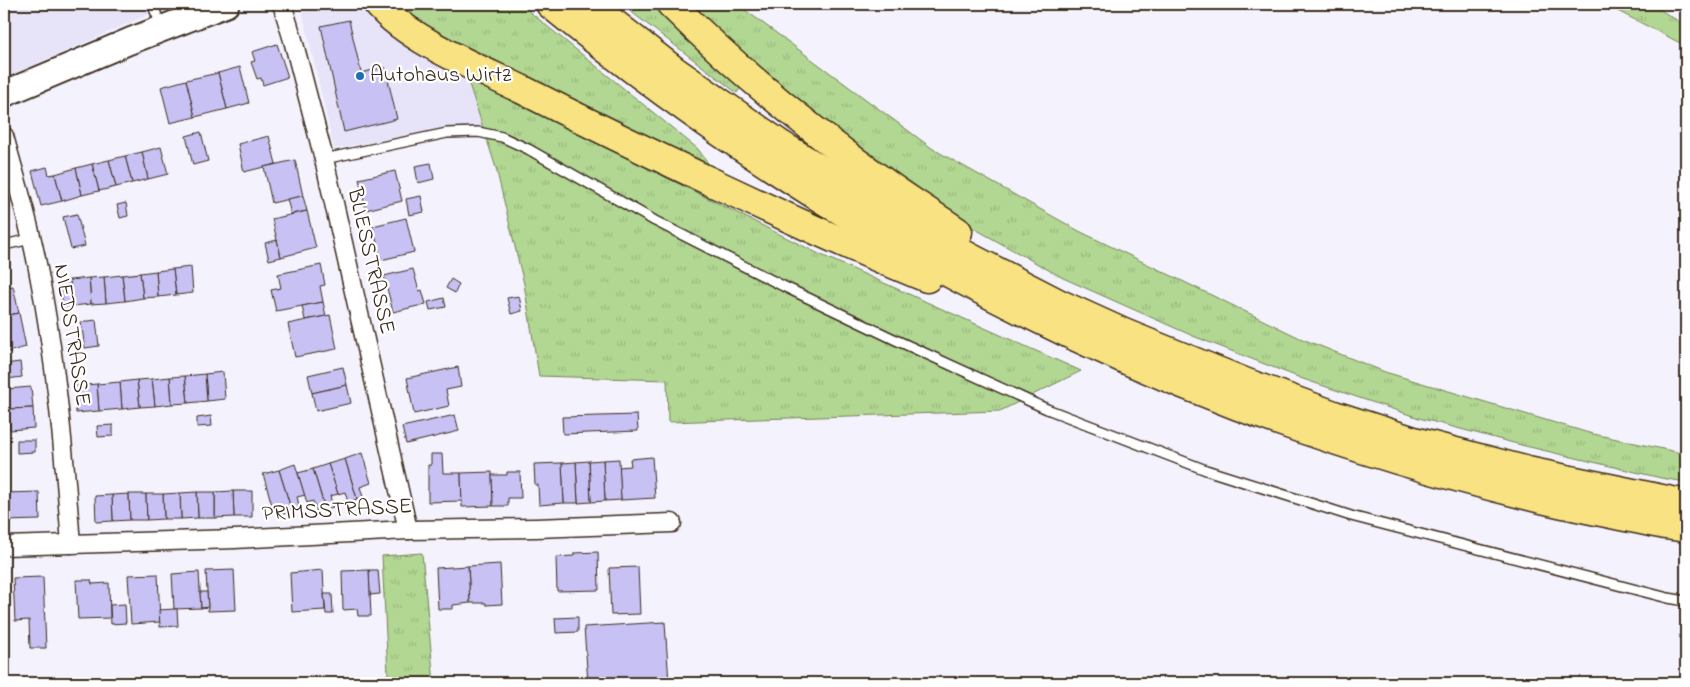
<svg xmlns="http://www.w3.org/2000/svg" width="1690" height="687" viewBox="0 0 1690 687" font-family="'Indie Flower',sans-serif">
<defs>
<pattern id="grass-tufts" width="24" height="20" patternUnits="userSpaceOnUse" patternTransform="scale(1.25)"><rect width="24" height="20" fill="#b1d792"/><path d="M3 7l-1-3M5 7V3M7 7l1-3M15 17l-1-3M17 17v-4M19 17l1-3" fill="none" stroke="#99b97d"/></pattern>
</defs>
<rect width="100%" height="100%" fill="#f4f3fd"/>
<filter id="ink" filterUnits="userSpaceOnUse"><feTurbulence type="fractalNoise" baseFrequency=".02" numOctaves="2"/><feDisplacementMap in="SourceGraphic" scale="10" xChannelSelector="R" yChannelSelector="G"/><feConvolveMatrix kernelMatrix="1 2 1 2 8 2 1 2 1" color-interpolation-filters="sRGB"/></filter>
<g filter="url(#ink)">
<!-- built -->
<g fill="#e7e4fa">
<polygon points="4,4 173,4 4,78"/>
<polygon points="307,4 363,4 395,32 470,79 469,84 482,127 455,127 334,149 301,6"/>
</g>
<!-- grass -->
<g fill="url(#grass-tufts)" stroke="#768058">
<polygon points="394,4 520,4 698,149 710,166 449,40 398,8"/>
<polygon points="621,4 659,4 742,85 737,93"/>
<polygon points="686,4 737,4 933,149 1079,231 1300,338 1385,372 1589,433 1686,454 1686,482 1661,478 1521,445 1419,418 1303,379 1193,336 1063,278 950,215 836,133 722,41"/>
<polygon points="1604,4 1651,4 1686,26 1686,46"/>
<polygon points="470,79 819,254 1081,371 1000,411 668,422 667,380 539,376 524,284 496,168 469,84"/>
<polygon points="422,553 434,683 338,683 388,675 382,556"/>
</g>
<!-- building -->
<g fill="#c8c1f4" stroke="#3b2a1e">
<polygon points="349,20 361,73 385,67 397,119 344,132 321,26"/>
<polygon points="277,44 288,77 263,85 261,78 257,79 251,62 255,61 252,52"/>
<polygon points="240,67 249,103 227,109 218,73"/>
<polygon points="218,73 227,109 195,117 186,80"/>
<polygon points="186,80 195,117 170,123 161,87"/>
<polygon points="201,132 208,161 193,165 186,136"/>
<polygon points="269,136 276,164 244,172 238,144"/>
<polygon points="161,147 168,174 148,179 142,152"/>
<polygon points="142,152 148,179 132,183 125,156"/>
<polygon points="125,156 132,183 116,187 109,160"/>
<polygon points="109,160 116,187 99,191 92,164"/>
<polygon points="295,160 303,196 272,203 264,167"/>
<polygon points="431,163 434,179 418,183 415,166"/>
<polygon points="92,164 99,191 82,195 76,168"/>
<polygon points="47,167 49,175 55,174 62,201 41,206 32,171"/>
<polygon points="76,168 82,195 62,201 55,174"/>
<polygon points="395,171 402,201 366,210 359,179"/>
<polygon points="303,196 307,211 291,214 287,199"/>
<polygon points="421,196 424,212 409,215 406,199"/>
<polygon points="126,203 128,216 120,218 117,205"/>
<polygon points="307,211 316,248 281,257 272,219"/>
<polygon points="77,214 85,246 71,249 63,217"/>
<polygon points="406,218 414,252 381,260 373,226"/>
<polygon points="277,240 281,257 269,260 265,243"/>
<polygon points="321,265 325,285 320,286 323,302 276,311 271,290 281,288 278,274"/>
<polygon points="191,267 193,293 176,295 173,269"/>
<polygon points="173,269 176,295 158,297 156,271"/>
<polygon points="413,269 419,291 422,290 426,304 393,312 384,276"/>
<polygon points="156,271 158,297 143,298 140,273"/>
<polygon points="140,273 143,298 125,301 122,275"/>
<polygon points="122,275 125,301 106,303 104,277"/>
<polygon points="104,277 106,303 91,304 89,278"/>
<polygon points="89,278 91,304 73,306 70,280"/>
<polygon points="451,279 459,284 455,293 446,288"/>
<polygon points="70,280 73,306 63,307 60,281"/>
<polygon points="13,286 19,313 4,316 4,288"/>
<polygon points="519,296 522,311 511,314 507,298"/>
<polygon points="444,298 446,307 430,310 428,302"/>
<polygon points="323,302 326,316 305,320 302,306"/>
<polygon points="19,313 26,347 7,352 4,336 4,316"/>
<polygon points="330,315 337,349 295,357 288,324"/>
<polygon points="96,320 99,346 85,348 81,322"/>
<polygon points="20,362 22,377 7,379 5,364"/>
<polygon points="343,367 347,385 312,393 308,375"/>
<polygon points="458,367 461,387 446,390 449,406 414,414 407,378"/>
<polygon points="223,372 225,399 207,401 205,374"/>
<polygon points="205,374 207,401 188,403 185,376"/>
<polygon points="185,376 188,403 172,404 170,377"/>
<polygon points="170,377 172,404 155,406 152,379"/>
<polygon points="152,379 155,406 140,407 137,380"/>
<polygon points="137,380 140,407 122,409 120,382"/>
<polygon points="120,382 122,409 99,411 97,384"/>
<polygon points="97,384 99,411 76,413 74,386"/>
<polygon points="347,385 351,403 316,411 312,393"/>
<polygon points="31,387 33,408 9,409 7,389"/>
<polygon points="33,408 34,428 10,430 9,409"/>
<polygon points="455,415 459,431 406,444 402,427"/>
<polygon points="637,415 638,431 563,434 562,417"/>
<polygon points="211,416 212,426 197,427 197,418"/>
<polygon points="113,425 113,436 98,437 97,426"/>
<polygon points="17,440 35,440 35,452 17,453"/>
<polygon points="362,453 371,483 360,487 363,497 357,499 345,459"/>
<polygon points="431,454 442,454 443,473 461,473 462,501 428,502 428,465 431,465"/>
<polygon points="652,457 655,498 621,500 619,467 631,466 630,459"/>
<polygon points="345,459 357,499 348,502 345,492 338,494 328,464"/>
<polygon points="619,459 621,500 605,501 603,460"/>
<polygon points="603,460 605,501 591,502 589,461"/>
<polygon points="589,461 591,502 578,503 576,462"/>
<polygon points="576,462 578,503 564,503 562,463"/>
<polygon points="562,463 564,503 539,505 538,485 535,485 534,464"/>
<polygon points="295,464 305,495 297,497 300,509 292,512 279,470"/>
<polygon points="328,464 338,494 330,496 333,507 325,509 313,469"/>
<polygon points="313,469 325,509 317,512 313,501 307,503 298,473"/>
<polygon points="279,470 292,512 283,514 280,503 272,505 263,474"/>
<polygon points="492,472 493,506 462,507 461,473"/>
<polygon points="507,472 520,472 521,498 508,498 508,506 493,506 492,475 507,475"/>
<polygon points="233,491 252,491 252,517 234,517"/>
<polygon points="233,491 234,517 215,518 215,492"/>
<polygon points="39,492 40,520 4,521 4,493"/>
<polygon points="197,492 215,492 215,518 198,518"/>
<polygon points="197,492 198,518 181,519 180,493"/>
<polygon points="180,493 181,519 164,519 163,494"/>
<polygon points="129,494 130,520 113,521 112,495"/>
<polygon points="129,494 146,494 147,520 130,520"/>
<polygon points="146,494 163,494 164,519 147,520"/>
<polygon points="112,495 113,521 96,522 95,496"/>
<polygon points="598,552 599,590 557,591 556,557 574,556 574,553"/>
<polygon points="500,564 502,604 486,605 486,603 470,603 468,566"/>
<polygon points="468,566 470,603 453,605 453,609 438,609 436,568"/>
<polygon points="638,567 640,614 611,615 609,568"/>
<polygon points="234,570 236,610 208,611 206,571"/>
<polygon points="323,570 325,610 292,612 290,573"/>
<polygon points="369,570 378,570 380,594 370,595"/>
<polygon points="369,570 371,616 358,616 357,609 343,610 342,571"/>
<polygon points="199,572 201,608 174,609 172,574"/>
<polygon points="158,574 160,622 131,624 128,575"/>
<polygon points="43,577 46,648 30,648 29,620 15,621 13,578"/>
<polygon points="76,580 91,580 92,584 109,583 110,618 78,619"/>
<polygon points="200,592 207,592 208,607 201,608"/>
<polygon points="324,594 332,594 333,614 326,614"/>
<polygon points="125,604 126,623 111,624 110,605"/>
<polygon points="174,609 177,609 178,626 160,627 159,610"/>
<polygon points="578,617 578,632 556,633 555,618"/>
<polygon points="665,622 669,683 588,683 584,627"/>
</g>
<g fill="none" stroke-linecap="round" stroke-linejoin="round">
<defs>
<g id="service">
<polyline points="152,4 162,27"/>
<polyline points="324,159 447,133 478,132 502,137 528,149 655,221 783,286 898,341 1047,409 1206,470 1351,516 1668,598 1686,601"/>
<polyline points="4,245 31,239"/>
</g>
<g id="minor">
<polyline points="282,4 293,40 324,159 408,530"/>
<path d="M4 136C16 180 30 224 38 269 56 360 64 452 71 544"/>
<polyline points="4,546 235,539 408,530 536,528 672,523"/>
</g>
<polyline id="secondary" points="4,94 130,41 226,4"/>
<g id="motorway">
<path d="M378 4C408 40 480 69 523 90 588 123 654 155 720 186 788 218 857 250 927 278"/>
<path d="M550 4C756 173 989 311 1238 406 1331 441 1428 471 1525 495 1571 507 1618 515 1665 525L1686 528"/>
<polyline points="589,4 675,71 781,145 891,213 969,257 1058,303 1124,333 1247,383 1334,415 1414,441 1532,472 1686,504"/>
<path d="M671 4C737 70 812 131 888 185 911 202 935 216 958 232"/>
</g>
</defs>
<!-- service casing -->
<use href="#service" stroke="#3b2a1e" stroke-width="12"/>
<!-- minor casing -->
<use href="#minor" stroke="#3b2a1e" stroke-width="21"/>
<!-- secondary casing -->
<use href="#secondary" stroke="#3b2a1e" stroke-width="29"/>
<!-- motorway casing -->
<use href="#motorway" stroke="#3b2a1e" stroke-width="31"/>
<!-- service -->
<use href="#service" stroke="#fff" stroke-width="9"/>
<!-- minor -->
<use href="#minor" stroke="#fff" stroke-width="18"/>
<!-- secondary -->
<use href="#secondary" stroke="#fff" stroke-width="25"/>
<!-- motorway -->
<use href="#motorway" stroke="#f8e281" stroke-width="28"/>
</g>
</g>
<!-- markers -->
<circle fill="#1f6fb2" stroke="#fff" stroke-width="2" cx="360" cy="76" r="5"/>
<g text-anchor="middle" dominant-baseline="central" stroke-width="4.5" stroke-linejoin="round" paint-order="stroke">
<!-- poi labels -->
<g font-size="22" fill="#3b2a1e" stroke="#fff" text-anchor="start">
<text x="370" y="76">Autohaus Wirtz</text>
</g>
<!-- street labels -->
<g font-size="22" fill="#3b2a1e" stroke="#fff">
<text transform="translate(370 261) rotate(77)">BLIESSTRASSE</text>
<text transform="translate(71 335) rotate(81)">NIEDSTRASSE</text>
<text transform="translate(337 511) rotate(-3)">PRIMSSTRASSE</text>
</g>
</g>
<!-- margin -->
<rect width="1690" height="687" fill="none" stroke="#fff" stroke-width="20"/>
<rect x="10" y="10" width="1670" height="667" fill="none" stroke="#3b2a1e" stroke-width="2" filter="url(#ink)"/>
</svg>
